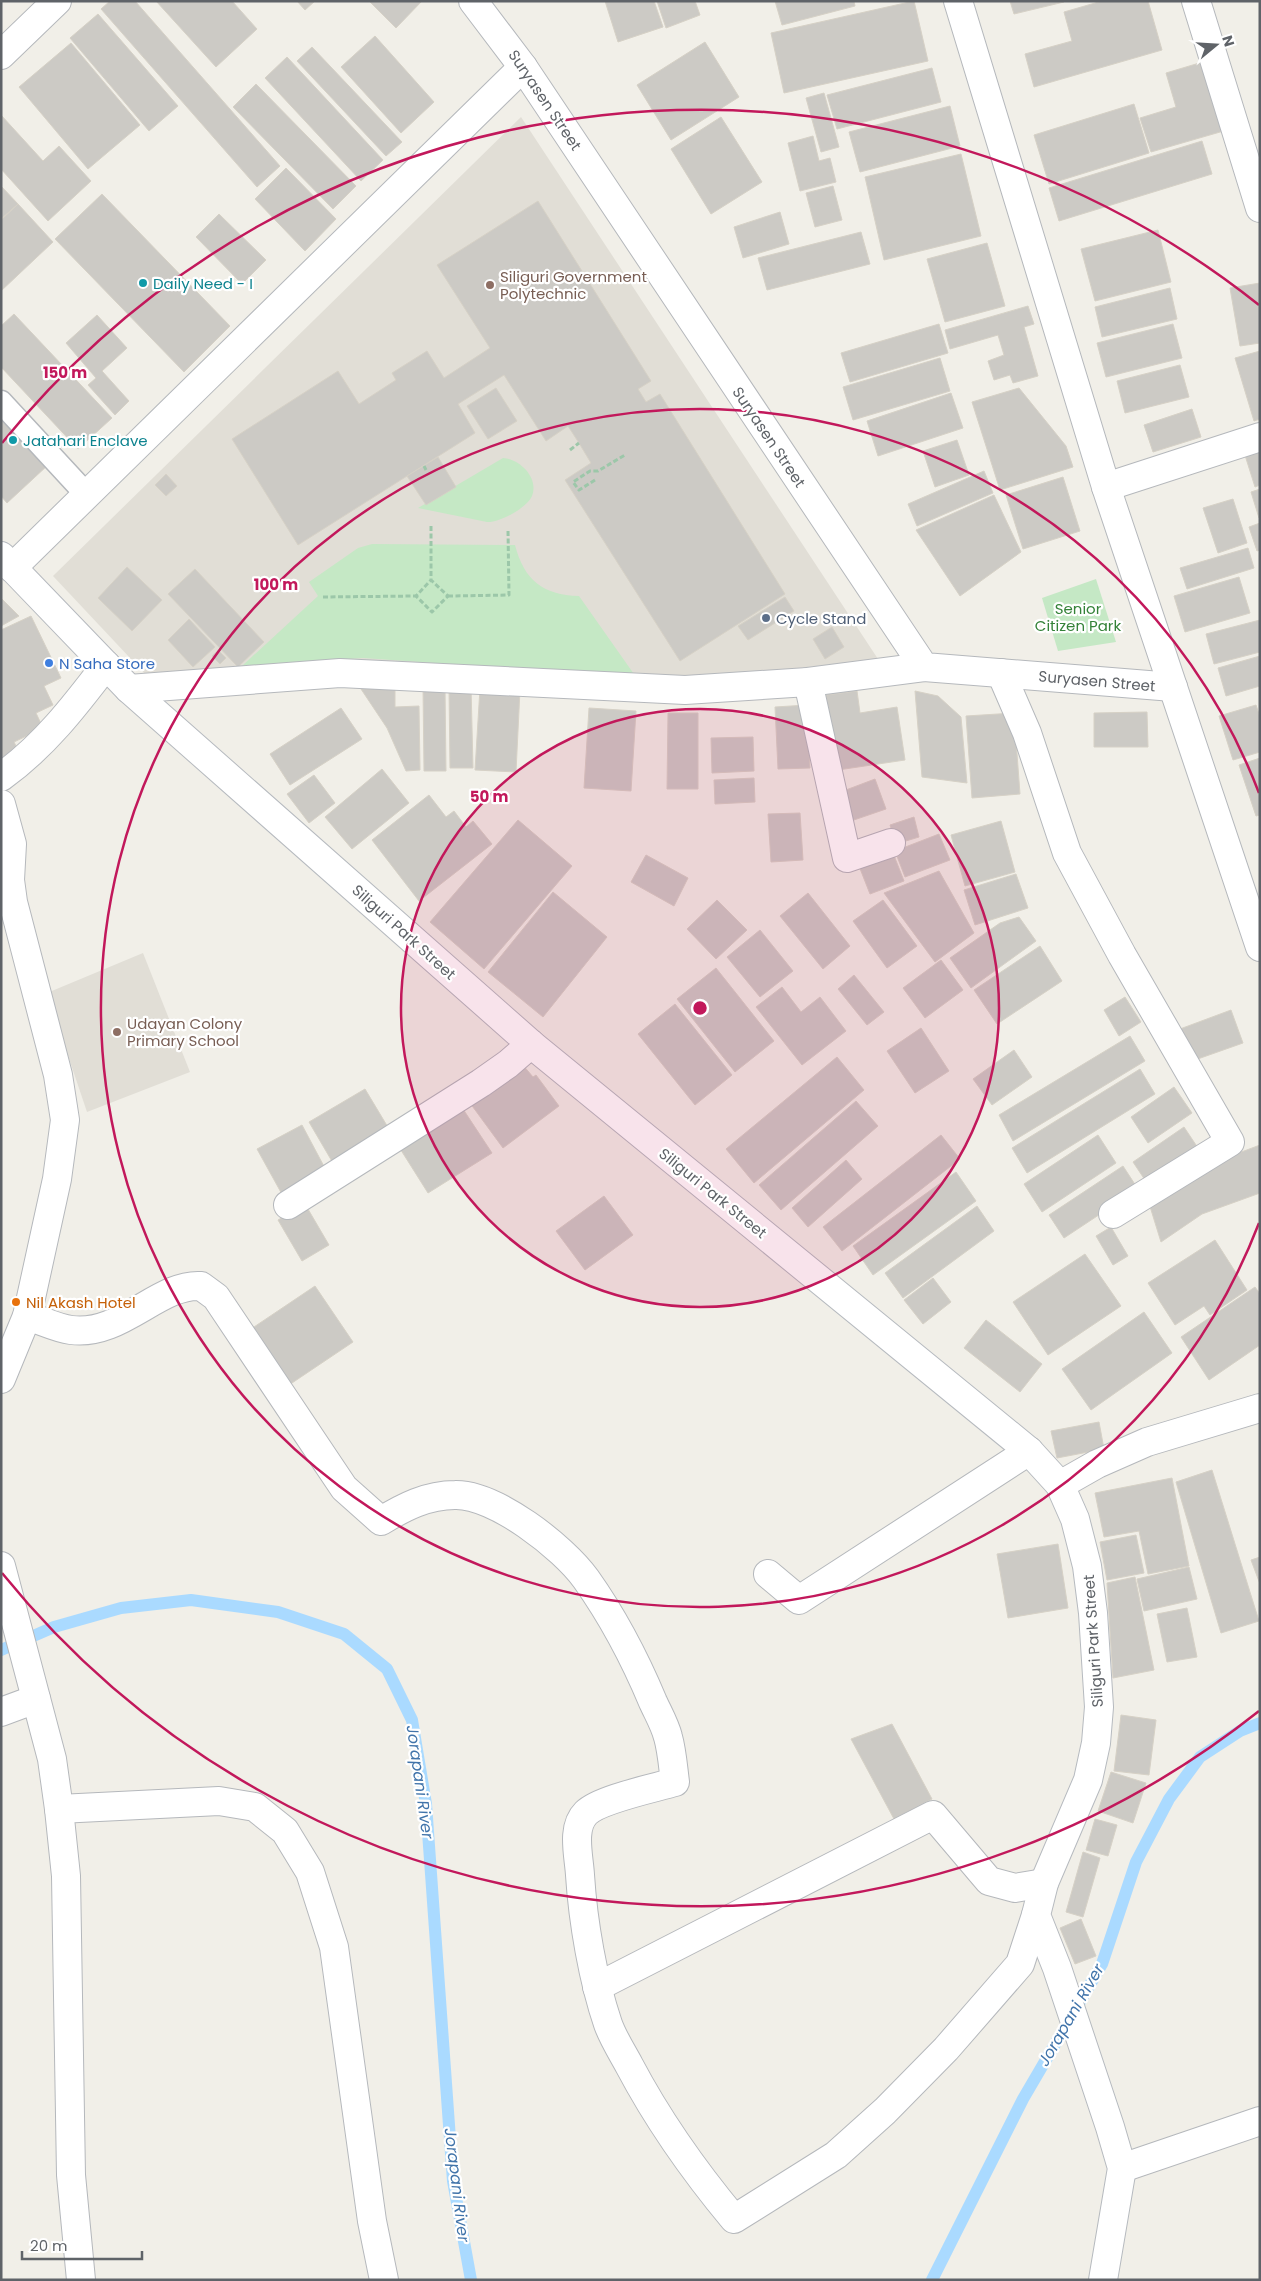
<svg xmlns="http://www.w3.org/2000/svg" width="1261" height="2281" viewBox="0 0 1261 2281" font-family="Poppins,sans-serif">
<rect width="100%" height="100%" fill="#f1efe8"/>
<!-- education -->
<g fill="#e1ded6">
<polygon points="521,117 878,659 687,681 146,675 53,576"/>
<polygon points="143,953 190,1072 87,1112 47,993"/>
</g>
<!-- green -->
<g fill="#c5e8c5">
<path d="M503 458C520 459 539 478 532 496 527 508 499 523 487 522L418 508Z"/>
<path d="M372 544 515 545C524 580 543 595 579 596L636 677 363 658 242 666 318 596 309 582 358 548Z"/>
<polygon points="1096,579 1116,642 1058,651 1042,598"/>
</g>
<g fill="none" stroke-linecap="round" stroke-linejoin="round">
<!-- stream -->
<g stroke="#aadaff" stroke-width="12">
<polyline points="1,1650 54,1627 121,1608 191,1600 278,1612 344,1634 387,1669 412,1720 426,1804 453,2181 471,2280"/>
<polyline points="932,2280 1023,2099 1102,1964 1136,1862 1169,1799 1200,1757 1240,1731 1260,1723"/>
</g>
</g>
<!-- building -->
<g fill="#cccac5" stroke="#d6d1c6">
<polygon points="110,1 135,1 280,166 257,187 101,9"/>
<polygon points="156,1 232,1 257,29 216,67"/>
<polygon points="297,1 315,1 305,10"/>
<polygon points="369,1 422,1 396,28"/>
<polygon points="605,1 654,1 663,27 618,42"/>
<polygon points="657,1 695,1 700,15 666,28"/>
<polygon points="775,1 854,1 855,6 782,25"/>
<polygon points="914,1 928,61 784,93 771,33"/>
<polygon points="1010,1 1063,1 1064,2 1014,14"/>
<polygon points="1102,1 1148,1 1162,50 1034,87 1025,54 1072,41 1064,12"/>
<polygon points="98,14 178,106 149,131 70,38"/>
<polygon points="375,36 434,102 401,133 341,67"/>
<polygon points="705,42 739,97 671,140 637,85"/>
<polygon points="71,43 140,125 88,169 19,87"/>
<polygon points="312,47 402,142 386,156 297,61"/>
<polygon points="287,57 383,160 361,181 265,78"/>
<polygon points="1206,61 1227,130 1151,152 1140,118 1176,107 1166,73"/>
<polygon points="932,68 941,102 837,129 827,95"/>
<polygon points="256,84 356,186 333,209 233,107"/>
<polygon points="824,93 839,147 821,152 806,98"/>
<polygon points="1134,104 1149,153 1049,184 1034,135"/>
<polygon points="950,106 960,146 860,172 849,132"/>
<polygon points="1,115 43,161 59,146 91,181 48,221 1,169"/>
<polygon points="721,117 762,182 711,214 671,149"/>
<polygon points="813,136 819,161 830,158 836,182 800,191 788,143"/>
<polygon points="1202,141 1212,174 1059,221 1049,188"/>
<polygon points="961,154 981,236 884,260 865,177"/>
<polygon points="286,168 336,219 305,251 255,199"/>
<polygon points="1,186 18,204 1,219"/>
<polygon points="833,186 842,220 815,227 806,193"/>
<polygon points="102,194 230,326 184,372 55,239"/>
<polygon points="538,201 651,381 638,389 646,402 660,394 785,594 680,661 565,480 591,463 579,443 568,426 546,441 504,375 458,404 475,433 298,545 232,439 338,371 359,404 396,380 392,373 427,351 444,378 490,348 437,265"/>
<polygon points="18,204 53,242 1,291 1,220"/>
<polygon points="780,212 789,244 743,258 734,227"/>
<polygon points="219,214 266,260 242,284 196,237"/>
<polygon points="1158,230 1171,282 1095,301 1081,249"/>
<polygon points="861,232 870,264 767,290 758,258"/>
<polygon points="987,243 1005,306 945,322 927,259"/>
<polygon points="1260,283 1260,343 1240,346 1230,288"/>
<polygon points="1170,288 1177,319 1102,337 1095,307"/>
<polygon points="1028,306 1034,324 1024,327 1038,376 1013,383 1010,375 994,380 988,361 1004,355 998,335 950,349 945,330"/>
<polygon points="14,314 112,418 78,449 1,367 1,326"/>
<polygon points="97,315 127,348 102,371 129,401 115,415 88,385 96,378 66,343"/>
<polygon points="939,324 948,353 850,382 841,353"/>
<polygon points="1173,324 1182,358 1106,377 1097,343"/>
<polygon points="1260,351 1260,419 1254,421 1235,358"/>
<polygon points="940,358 950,391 853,420 843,387"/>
<polygon points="1180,365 1189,397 1125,413 1117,381"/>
<polygon points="496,388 517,421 488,439 467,406"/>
<polygon points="1019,388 1066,446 1073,467 1000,490 972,402"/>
<polygon points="951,393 963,428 878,456 867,421"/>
<polygon points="1192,409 1201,437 1153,452 1144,425"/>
<polygon points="1,415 48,465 7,503 1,496"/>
<polygon points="957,440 969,475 935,487 923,451"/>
<polygon points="1260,447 1260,485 1255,487 1244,452"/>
<polygon points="438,457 456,487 426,505 407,476"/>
<polygon points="984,471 993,493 917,526 908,504"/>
<polygon points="166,474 177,486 166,496 155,485"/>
<polygon points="1063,477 1080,531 1023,549 1006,495"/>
<polygon points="1260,489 1260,518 1259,518 1251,492"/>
<polygon points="994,495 1021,552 960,596 916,530"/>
<polygon points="1233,499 1247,543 1218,553 1203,508"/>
<polygon points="1260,523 1260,550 1257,551 1249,527"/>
<polygon points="1248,548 1254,568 1187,589 1180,568"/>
<polygon points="127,567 162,600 132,631 98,598"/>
<polygon points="195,569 264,642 238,667 168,594"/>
<polygon points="1239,577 1250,613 1185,632 1174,596"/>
<polygon points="785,597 794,611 748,640 738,626"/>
<polygon points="1,598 19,616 1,626"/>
<polygon points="31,616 61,678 44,686 53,705 36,713 43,728 14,742 18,750 1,758 1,630"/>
<polygon points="189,619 215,647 193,667 168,640"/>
<polygon points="1260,620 1260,652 1214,664 1206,634"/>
<polygon points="832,627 844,647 825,659 813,639"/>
<polygon points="218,650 226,658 220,664 212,656"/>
<polygon points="1260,656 1260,686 1226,696 1218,668"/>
<polygon points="471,686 473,768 450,768 449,687"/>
<polygon points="423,687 445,687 446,771 424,771"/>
<polygon points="395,688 395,707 419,706 420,770 406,771 387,728 361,689"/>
<polygon points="480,688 520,690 516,772 475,770"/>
<polygon points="857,691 860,713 897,707 905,760 838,770 826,695"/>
<polygon points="915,691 938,696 961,717 967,783 922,777"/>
<polygon points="807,705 810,768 778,769 775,707"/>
<polygon points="1256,705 1260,717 1260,752 1233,760 1219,716"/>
<polygon points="341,708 362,739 290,785 270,754"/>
<polygon points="589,708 636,711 631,791 584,788"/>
<polygon points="1147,712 1148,747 1094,747 1094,713"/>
<polygon points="668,713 698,713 698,789 667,789"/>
<polygon points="1014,713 1020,794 972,798 966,716"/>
<polygon points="753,737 754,771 712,773 711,738"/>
<polygon points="1260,758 1260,815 1256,816 1239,765"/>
<polygon points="382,769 409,803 352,849 325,817"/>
<polygon points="314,775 335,803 309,823 287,794"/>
<polygon points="754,778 755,802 715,804 714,780"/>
<polygon points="875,779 886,809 848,822 838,793"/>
<polygon points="429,795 446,817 454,811 466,827 473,821 492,844 419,901 372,840"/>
<polygon points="800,813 803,860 771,862 768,814"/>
<polygon points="914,817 919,837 896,844 890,825"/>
<polygon points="518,820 572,866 484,969 430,922"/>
<polygon points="1001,821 1015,872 965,886 951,835"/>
<polygon points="939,834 950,860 905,877 895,851"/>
<polygon points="893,853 904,881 870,894 859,866"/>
<polygon points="646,855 688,878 674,906 631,882"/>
<polygon points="939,871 974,933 935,962 884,893"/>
<polygon points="1016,874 1028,908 975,925 964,890"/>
<polygon points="553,892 607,937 543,1017 488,972"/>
<polygon points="808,893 850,946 823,969 780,916"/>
<polygon points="717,900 747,930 716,959 687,929"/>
<polygon points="883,900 917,946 887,968 853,921"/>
<polygon points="1019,917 1036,941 971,988 950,958 1000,923"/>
<polygon points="760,930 793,971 760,997 727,957"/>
<polygon points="1040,946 1062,981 997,1024 974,990"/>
<polygon points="941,960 963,990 925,1018 903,988"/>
<polygon points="716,968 774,1041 735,1072 677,999"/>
<polygon points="854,975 884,1012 867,1025 838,989"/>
<polygon points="782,987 801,1012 820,997 846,1031 802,1065 756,1007"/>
<polygon points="1125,997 1141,1022 1119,1036 1104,1010"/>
<polygon points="675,1004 732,1075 695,1105 638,1034"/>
<polygon points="1231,1010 1243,1043 1192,1061 1180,1029"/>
<polygon points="921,1028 949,1071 915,1093 887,1051"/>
<polygon points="1130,1036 1145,1061 1013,1141 999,1115"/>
<polygon points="1014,1050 1032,1077 992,1105 973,1079"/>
<polygon points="837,1057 864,1090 754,1183 726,1149"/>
<polygon points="522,1064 533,1077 536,1075 559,1106 503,1148 470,1103"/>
<polygon points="1140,1069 1155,1094 1027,1173 1012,1148"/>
<polygon points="1174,1087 1192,1113 1148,1143 1131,1117"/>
<polygon points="365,1089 389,1129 333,1163 309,1122"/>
<polygon points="856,1101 878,1126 781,1210 759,1185"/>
<polygon points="461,1106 492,1153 428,1193 399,1147"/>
<polygon points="302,1125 327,1172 283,1196 257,1149"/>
<polygon points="1184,1127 1198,1148 1147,1183 1133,1162"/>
<polygon points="941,1135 960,1159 842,1251 823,1227"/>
<polygon points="1098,1135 1116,1163 1042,1212 1024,1184"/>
<polygon points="1260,1145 1260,1193 1202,1214 1161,1242 1148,1200 1191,1171"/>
<polygon points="846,1160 862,1179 808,1227 792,1208"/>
<polygon points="1123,1166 1138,1189 1064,1238 1049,1215"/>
<polygon points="956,1172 976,1201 873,1275 853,1246"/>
<polygon points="604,1196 633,1235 585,1270 556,1231"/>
<polygon points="305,1204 329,1245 302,1261 278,1220"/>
<polygon points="977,1206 994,1231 903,1298 885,1273"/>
<polygon points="1111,1227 1128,1256 1113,1265 1096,1236"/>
<polygon points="1215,1240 1247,1290 1210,1315 1204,1306 1175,1325 1148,1283"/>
<polygon points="1085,1254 1121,1306 1048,1355 1013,1302"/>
<polygon points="933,1278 951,1302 923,1324 904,1300"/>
<polygon points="315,1286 353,1342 286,1387 248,1331"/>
<polygon points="1255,1287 1260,1294 1260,1345 1209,1380 1181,1337"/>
<polygon points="1144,1312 1172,1353 1091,1410 1062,1369"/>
<polygon points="986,1320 1042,1364 1020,1392 964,1348"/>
<polygon points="1099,1422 1104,1449 1057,1458 1051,1431"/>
<polygon points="1212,1470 1259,1621 1221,1633 1176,1482"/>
<polygon points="1172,1478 1189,1566 1148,1574 1139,1531 1104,1537 1095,1493"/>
<polygon points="1136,1535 1144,1573 1107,1580 1100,1542"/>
<polygon points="1058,1544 1068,1608 1008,1618 997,1554"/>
<polygon points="1260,1557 1260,1584 1251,1560"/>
<polygon points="1189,1567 1197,1599 1144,1611 1137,1579"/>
<polygon points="1135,1577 1154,1670 1113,1678 1107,1583"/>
<polygon points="1187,1608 1197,1657 1167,1662 1157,1614"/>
<polygon points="1121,1715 1156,1720 1149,1775 1114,1771"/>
<polygon points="892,1724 932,1799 894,1819 851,1739"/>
<polygon points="1111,1772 1146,1783 1133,1823 1098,1811"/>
<polygon points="1095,1819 1117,1825 1108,1856 1086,1850"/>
<polygon points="1083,1852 1100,1858 1083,1917 1066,1912"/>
<polygon points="1081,1919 1096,1956 1075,1964 1060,1928"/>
</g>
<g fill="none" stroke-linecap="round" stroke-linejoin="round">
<defs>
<polyline id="lane" points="1,402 87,495"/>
<g id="street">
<polyline points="473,1 523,67 924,667 1173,687"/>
<polyline points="958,1 1106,487 1260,947"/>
<polyline points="1196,1 1260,208"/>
<polyline points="1,55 57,1"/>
<polyline points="1106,487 1260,437"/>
<polyline points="12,568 523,67"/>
<polyline points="1001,673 1027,733 1067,853 1122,955 1230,1142 1113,1214"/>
<polyline points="808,682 847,858 891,843"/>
<polyline points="129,689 340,673 685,690 808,682 924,667"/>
<path d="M1 777C44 746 74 707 106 665"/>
<polyline points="1,804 12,844 10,880 13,902 58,1075 65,1120 57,1179 27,1316 1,1379"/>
<polyline points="288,1205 481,1083 508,1064 531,1044"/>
<path d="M27 1316C41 1320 56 1328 71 1330 121 1337 159 1283 201 1286L216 1297 344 1488 381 1521C404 1507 427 1495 455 1495 495 1494 563 1547 586 1579 613 1617 635 1659 653 1702 658 1713 665 1725 668 1737 672 1751 673 1767 675 1782 655 1788 600 1799 586 1813 571 1828 579 1856 580 1875 583 1922 593 1980 608 2024 613 2038 622 2052 629 2065 658 2120 694 2171 734 2219L836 2155 885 2111 946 2049 1020 1964 1036 1915"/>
<polyline points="1060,1485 1097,1464 1147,1442 1260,1408"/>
<polyline points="1,1566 52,1759 59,1809 66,1876 71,2175 81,2280"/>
<polyline points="768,1574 799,1600 1029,1451"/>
<polyline points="1,1712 36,1699"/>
<polyline points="59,1809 219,1801 255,1807 285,1831 310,1872 334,1947 372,2221 384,2280"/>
<polyline points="597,1987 933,1815 989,1881 1015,1888 1044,1883"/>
<polyline points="1122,2168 1260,2121"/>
</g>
<polyline id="secondary" points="1,556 129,689 531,1044 1029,1451 1060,1485 1075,1519 1087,1566 1093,1613 1099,1707 1096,1743 1088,1780 1044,1883 1036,1915 1057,1968 1110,2127 1122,2168 1103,2280"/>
</defs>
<!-- lane casing -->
<use href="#lane" stroke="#b5b8bc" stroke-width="25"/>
<!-- street casing -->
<use href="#street" stroke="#b5b8bc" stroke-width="30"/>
<!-- secondary casing -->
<use href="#secondary" stroke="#b6babf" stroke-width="30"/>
<!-- path -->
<g stroke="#9cc7a9" stroke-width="3" stroke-dasharray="5 2.5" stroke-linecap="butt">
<polyline points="570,450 579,443"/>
<polyline points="424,466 426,470"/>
<polyline points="595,480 579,490 573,482 590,471 598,471 625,455"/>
<polyline points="431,526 431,580 448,596 432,612 416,596 431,580"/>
<polyline points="448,596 509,595 508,530"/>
<polyline points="323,597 416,596"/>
</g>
<!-- lane -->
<use href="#lane" stroke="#fff" stroke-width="22"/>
<!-- street -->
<use href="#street" stroke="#fff" stroke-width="28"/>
<!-- secondary -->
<use href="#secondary" stroke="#fff" stroke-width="28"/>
</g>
<!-- distance rings -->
<circle cx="700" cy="1008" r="299" fill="#c2185b" fill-opacity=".12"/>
<g fill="none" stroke="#c2185b" stroke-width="2.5">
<circle cx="700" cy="1008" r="299"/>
<path d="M1259 1223A599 599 0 1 1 1259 793"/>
<path d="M1259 1711A898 898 0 0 1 2 1573M2 443A898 898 0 0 1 1259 305"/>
</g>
<!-- markers -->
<g fill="#0f9aa8" stroke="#fff" stroke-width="2">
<circle cx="143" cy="283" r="5"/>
<circle cx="13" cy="440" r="5"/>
</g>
<g fill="#8d6e63" stroke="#fff" stroke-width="2">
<circle cx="490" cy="285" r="5"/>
<circle cx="117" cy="1032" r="5"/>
</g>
<circle fill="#5c6f8a" stroke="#fff" stroke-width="2" cx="766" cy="618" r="5"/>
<circle fill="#3f7fe0" stroke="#fff" stroke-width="2" cx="49" cy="663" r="5"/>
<circle fill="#e8710a" stroke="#fff" stroke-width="2" cx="16" cy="1302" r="5"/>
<g text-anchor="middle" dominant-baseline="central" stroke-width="4.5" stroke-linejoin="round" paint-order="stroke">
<!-- street labels -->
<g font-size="15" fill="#5f6368" stroke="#fff">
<text transform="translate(545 100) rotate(56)">Suryasen Street</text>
<text transform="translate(769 437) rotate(56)">Suryasen Street</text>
<text transform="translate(1097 681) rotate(5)">Suryasen Street</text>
<text transform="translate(404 932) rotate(42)">Siliguri Park Street</text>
<text transform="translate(713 1193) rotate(39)">Siliguri Park Street</text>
<text transform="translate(1093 1641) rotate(-94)">Siliguri Park Street</text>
</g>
<!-- education labels -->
<g font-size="15" fill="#785e54" stroke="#fff" text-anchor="start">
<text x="500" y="276">Siliguri Government<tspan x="500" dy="17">Polytechnic</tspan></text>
<text x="127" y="1023">Udayan Colony<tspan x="127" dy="17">Primary School</tspan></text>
</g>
<!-- culture labels -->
<g font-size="15" fill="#0d838f" stroke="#fff" text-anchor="start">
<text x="153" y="283">Daily Need - I</text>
<text x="23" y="440">Jatahari Enclave</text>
</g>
<!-- park labels -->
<g font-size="15" fill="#348238" stroke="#fff">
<text x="1078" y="608">Senior<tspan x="1078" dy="17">Citizen Park</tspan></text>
</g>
<!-- service labels -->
<g font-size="15" fill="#4e5e75" stroke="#fff" text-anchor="start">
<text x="776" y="618">Cycle Stand</text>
</g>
<!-- shop labels -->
<g font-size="15" fill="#366cbe" stroke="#fff" text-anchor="start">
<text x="59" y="663">N Saha Store</text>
</g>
<!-- food labels -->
<g font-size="15" fill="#c56008" stroke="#fff" text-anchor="start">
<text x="26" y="1302">Nil Akash Hotel</text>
</g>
<!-- water labels -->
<g font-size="16" font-style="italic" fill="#4174aa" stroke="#fff">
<text transform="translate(420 1782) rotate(82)">Jorapani River</text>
<text transform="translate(1071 2015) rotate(-60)">Jorapani River</text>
<text transform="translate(457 2185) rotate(83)">Jorapani River</text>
</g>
</g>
<circle cx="700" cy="1008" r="8" fill="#c2185b" stroke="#fff" stroke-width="2.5"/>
<g font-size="15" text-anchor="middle" font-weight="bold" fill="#c2185b" stroke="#fff" stroke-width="4.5" stroke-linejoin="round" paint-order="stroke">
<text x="65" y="378">150 m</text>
<text x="276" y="590">100 m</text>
<text x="489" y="802">50 m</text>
</g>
<!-- border -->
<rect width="1261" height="2281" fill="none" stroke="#5f6368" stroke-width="5"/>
<!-- north arrow -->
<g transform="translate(1216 45) rotate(72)" stroke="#ffffff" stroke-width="4" paint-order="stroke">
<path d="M0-4L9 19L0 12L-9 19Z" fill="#5f6368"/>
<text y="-8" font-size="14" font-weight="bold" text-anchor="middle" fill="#5f6368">N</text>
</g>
<!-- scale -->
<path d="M22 2251v8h120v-8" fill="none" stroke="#5f6368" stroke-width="2.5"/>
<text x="30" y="2251" font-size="15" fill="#5f6368" stroke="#ffffff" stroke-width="4" paint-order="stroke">20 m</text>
</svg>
